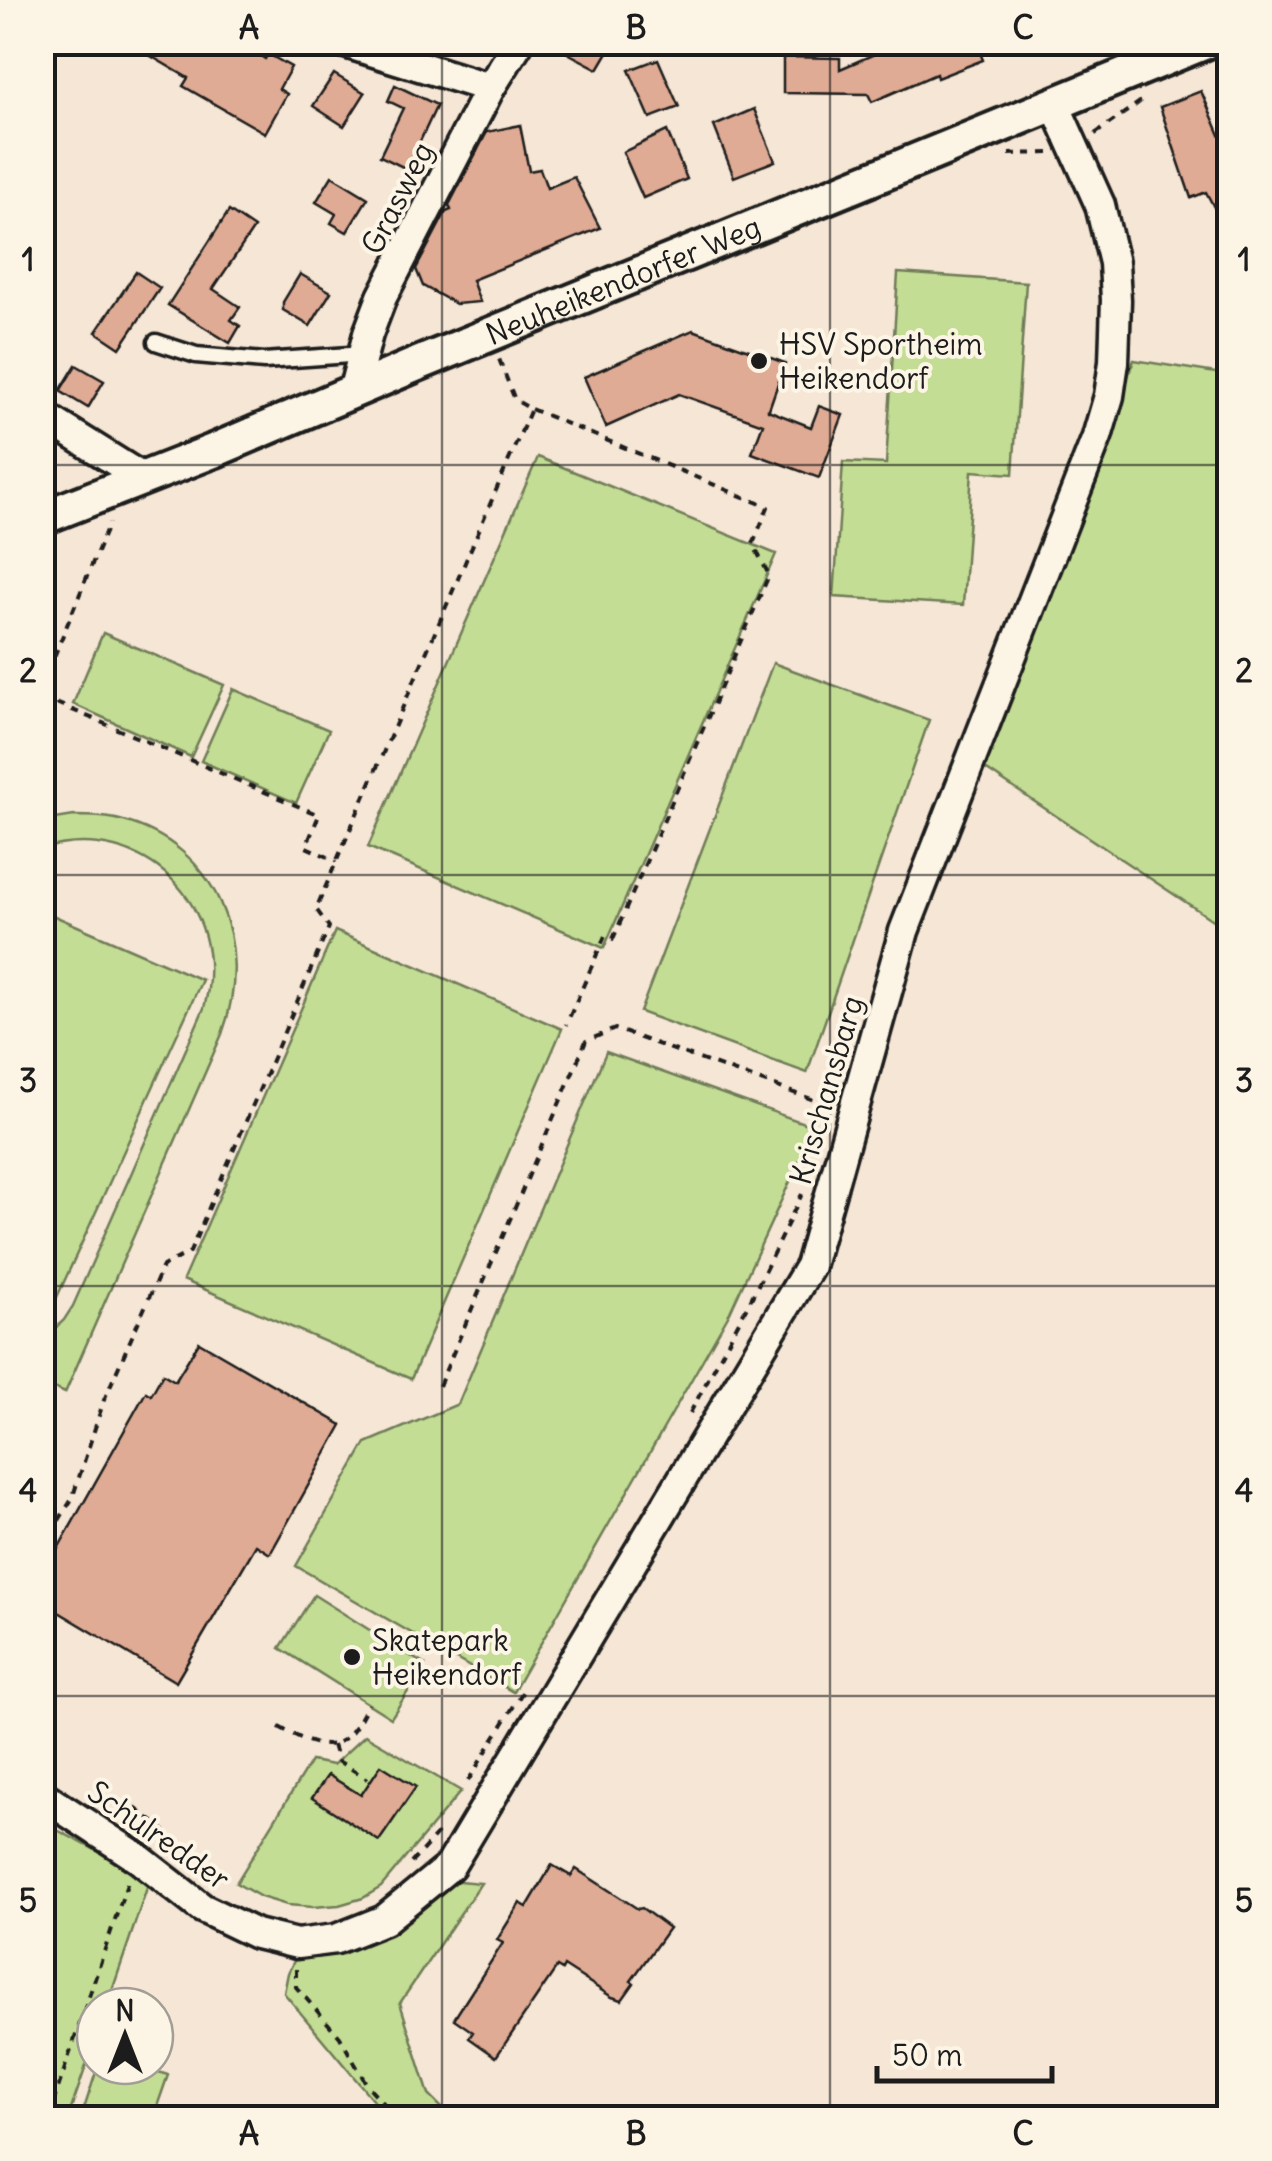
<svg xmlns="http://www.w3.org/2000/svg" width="1272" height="2161" viewBox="0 0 1272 2161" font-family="Delius,sans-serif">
<rect width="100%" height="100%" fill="#f6e6d5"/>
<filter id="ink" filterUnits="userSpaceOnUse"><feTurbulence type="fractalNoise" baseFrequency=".01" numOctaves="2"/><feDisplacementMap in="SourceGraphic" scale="20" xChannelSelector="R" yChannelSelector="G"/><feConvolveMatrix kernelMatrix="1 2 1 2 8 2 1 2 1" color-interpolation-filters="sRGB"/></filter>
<g filter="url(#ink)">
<!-- green -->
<g fill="#c3dd94" stroke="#707c58" stroke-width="2.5">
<polygon points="898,273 1026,282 1013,474 972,471 963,605 834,597 843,462 886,464"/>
<polygon points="1134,360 1229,375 1229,931 984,768"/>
<polygon points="538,457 776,554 604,948 368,847"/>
<polygon points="103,633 224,685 191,757 73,704"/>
<polygon points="773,663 929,720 807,1073 640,1012"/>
<polygon points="233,689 329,730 296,803 201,761"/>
<path d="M74 816C89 816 105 816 120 820 218 845 255 944 222 1034L65 1393 43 1383V1340L64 1320 73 1306 204 1008C232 907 144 819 43 849V821Z"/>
<polygon points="43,911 202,980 47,1319 42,1317"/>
<polygon points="335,931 562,1029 411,1379 183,1280"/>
<polygon points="606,1052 815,1127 730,1312 513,1692 296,1566 366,1443 458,1404"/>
<polygon points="314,1595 425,1665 391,1718 280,1648"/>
<polygon points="365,1735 461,1791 381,1887 363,1898 339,1905 313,1907 287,1905 261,1897 236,1883 311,1761 333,1765"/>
<polygon points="42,1822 150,1879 107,2006 95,2006 95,2040 68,2118 43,2118"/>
<polygon points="448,1880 481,1883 400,2003 429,2095 452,2118 388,2118 284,1993 288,1973 296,1957"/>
<polygon points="98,2066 140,2066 168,2075 153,2118 81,2118"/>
</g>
<!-- building -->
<g fill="#dfab94" stroke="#1c1c1c" stroke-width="2.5">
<polygon points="127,42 239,42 265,59 268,54 291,67 279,89 287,94 265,133 183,86 188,78"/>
<polygon points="547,42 614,42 598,69"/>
<polygon points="902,42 976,42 983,60 937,78 936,74 872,102 868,94 783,93 783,57 840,58 840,69"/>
<polygon points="658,59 679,107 650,118 629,70"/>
<polygon points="334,74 365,93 344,126 313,106"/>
<polygon points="395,85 437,105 407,169 380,156 403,108 388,101"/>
<polygon points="1201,91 1230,158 1230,202 1215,209 1206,192 1191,198 1160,107"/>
<polygon points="754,109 775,161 734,177 714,126"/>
<polygon points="520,125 529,171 540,169 547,188 574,177 600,228 472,280 480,302 456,304 423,286 416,269 446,212 451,210 449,205 487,132"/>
<polygon points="667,131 687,179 643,198 623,152"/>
<polygon points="332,176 368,198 347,232 331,223 336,214 316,202"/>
<polygon points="229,211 254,228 213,289 240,307 231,320 240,326 230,343 168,305"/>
<polygon points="136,272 160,288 120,348 96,332"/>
<polygon points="300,274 331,292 310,326 283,310 283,302"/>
<polygon points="693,330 785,363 768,412 768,410 811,427 819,406 843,415 819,478 752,453 763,424 679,394 606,427 584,377"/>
<polygon points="76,365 104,381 88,408 60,391"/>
<polygon points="199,1342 342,1425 270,1554 256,1545 176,1682 42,1602 42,1577 146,1392 151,1395 163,1374 175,1381"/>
<polygon points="381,1765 416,1787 379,1841 312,1798 328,1775 361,1795"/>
<polygon points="552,1865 571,1876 576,1869 638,1909 642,1908 669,1928 631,1981 634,1983 622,2000 612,1997 564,1966 562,1970 557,1967 496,2057 469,2038 473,2032 454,2019 503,1943 497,1940 520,1903 527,1907"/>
</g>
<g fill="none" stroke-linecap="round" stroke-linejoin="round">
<defs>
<polyline id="service" points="156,342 196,355 264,361 364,354"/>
<g id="minor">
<polyline points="342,42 490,88"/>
<polyline points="353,392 368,334 382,297 490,88 519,42"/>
<polyline points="42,415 144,479"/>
<polyline points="42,1795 138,1858 202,1908 256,1934 297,1944 336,1939 384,1920 450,1866 810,1266 904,931 1097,437 1109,396 1114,362 1116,300 1114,263 1100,205 1055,105"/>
</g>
<g id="tertiary">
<path id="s1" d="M42 518 213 451 415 365 1206 42"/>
</g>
</defs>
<!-- service casing -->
<use href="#service" stroke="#1c1c1c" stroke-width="21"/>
<!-- minor casing -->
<use href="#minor" stroke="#1c1c1c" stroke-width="35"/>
<!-- tertiary casing -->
<use href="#tertiary" stroke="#1c1c1c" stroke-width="40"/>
<!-- path -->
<g stroke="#1c1c1c" stroke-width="4" stroke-dasharray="8 8" stroke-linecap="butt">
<polyline points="1095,134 1144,99"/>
<polyline points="1009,154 1049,153"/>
<polyline points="531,409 768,507 753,544 769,575 613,939 605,936 566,1025"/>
<polyline points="42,550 57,545"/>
<polyline points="42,686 109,523"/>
<polyline points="42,697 319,815 306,847 337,861"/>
<polyline points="439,1386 586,1041 615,1029 831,1106"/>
<polyline points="690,1413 753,1295 802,1194"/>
<polyline points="42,1548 72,1499 104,1400 163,1266 190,1252 329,927 316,909 531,409 515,400 499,359"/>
<path d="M279 1727C326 1753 344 1755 368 1704"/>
<polyline points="333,1745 338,1761 368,1779"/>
<polyline points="468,1781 523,1691"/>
<polyline points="135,1808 163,1829 177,1856"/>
<polyline points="411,1863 438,1833"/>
<polyline points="296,1969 296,1987 340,2037 367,2085 397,2118"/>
<polyline points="48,2118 128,1881"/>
</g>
<!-- service -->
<use href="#service" stroke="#fcf5e5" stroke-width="14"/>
<!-- minor -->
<use href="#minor" stroke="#fcf5e5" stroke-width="28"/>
<!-- tertiary -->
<use href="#tertiary" stroke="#fcf5e5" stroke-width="32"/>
</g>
</g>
<!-- grid -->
<path fill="none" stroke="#1c1c1c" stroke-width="2.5" stroke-opacity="0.55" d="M442 42V2118M830 42V2118M42 465H1230M42 875H1230M42 1286H1230M42 1696H1230"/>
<!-- markers -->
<g fill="#1c1c1c" stroke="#fcf5e5" stroke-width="4">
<circle cx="759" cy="361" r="10"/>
<circle cx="352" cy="1657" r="10"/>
</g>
<g text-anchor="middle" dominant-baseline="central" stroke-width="8" stroke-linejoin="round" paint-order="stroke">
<!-- street labels -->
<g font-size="30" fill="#1c1c1c" stroke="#fcf5e5">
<text transform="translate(397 198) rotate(-63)">Grasweg</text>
<text stroke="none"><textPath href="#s1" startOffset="628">Neuheikendorfer Weg</textPath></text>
<text transform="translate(826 1090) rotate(-74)">Krischansbarg</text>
<text transform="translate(159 1835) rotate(35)">Schulredder</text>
</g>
<!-- poi labels -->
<g font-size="30" fill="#1c1c1c" stroke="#fcf5e5" text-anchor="start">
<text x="779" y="344">HSV Sportheim<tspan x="779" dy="34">Heikendorf</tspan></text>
<text x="372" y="1640">Skatepark<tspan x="372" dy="34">Heikendorf</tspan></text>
</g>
</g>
<!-- margin -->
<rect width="1272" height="2161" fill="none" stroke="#fcf5e5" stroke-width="110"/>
<!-- north arrow -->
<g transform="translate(125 2036)"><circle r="48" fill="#fcf5e5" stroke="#a29e95" stroke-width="2.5"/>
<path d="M0-8L18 38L0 25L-18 38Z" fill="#1c1c1c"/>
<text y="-15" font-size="28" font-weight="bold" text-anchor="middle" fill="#1c1c1c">N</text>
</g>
<!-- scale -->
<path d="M877 2066v15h175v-15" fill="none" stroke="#1c1c1c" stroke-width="5"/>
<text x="892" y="2066" font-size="30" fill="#1c1c1c" stroke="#fcf5e5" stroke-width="8" paint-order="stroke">50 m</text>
<rect x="55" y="55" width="1162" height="2051" fill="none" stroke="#1c1c1c" stroke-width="4"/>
<g font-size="32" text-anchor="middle" font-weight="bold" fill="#1c1c1c">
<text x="249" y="39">A</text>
<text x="636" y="39">B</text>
<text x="1023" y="39">C</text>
<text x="28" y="271">1</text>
<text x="1244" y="271">1</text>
<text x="28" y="682">2</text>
<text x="1244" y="682">2</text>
<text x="28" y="1092">3</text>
<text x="1244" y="1092">3</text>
<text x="28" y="1502">4</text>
<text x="1244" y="1502">4</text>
<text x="28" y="1912">5</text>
<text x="1244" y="1912">5</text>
<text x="249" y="2145">A</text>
<text x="636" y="2145">B</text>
<text x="1023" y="2145">C</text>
</g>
</svg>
